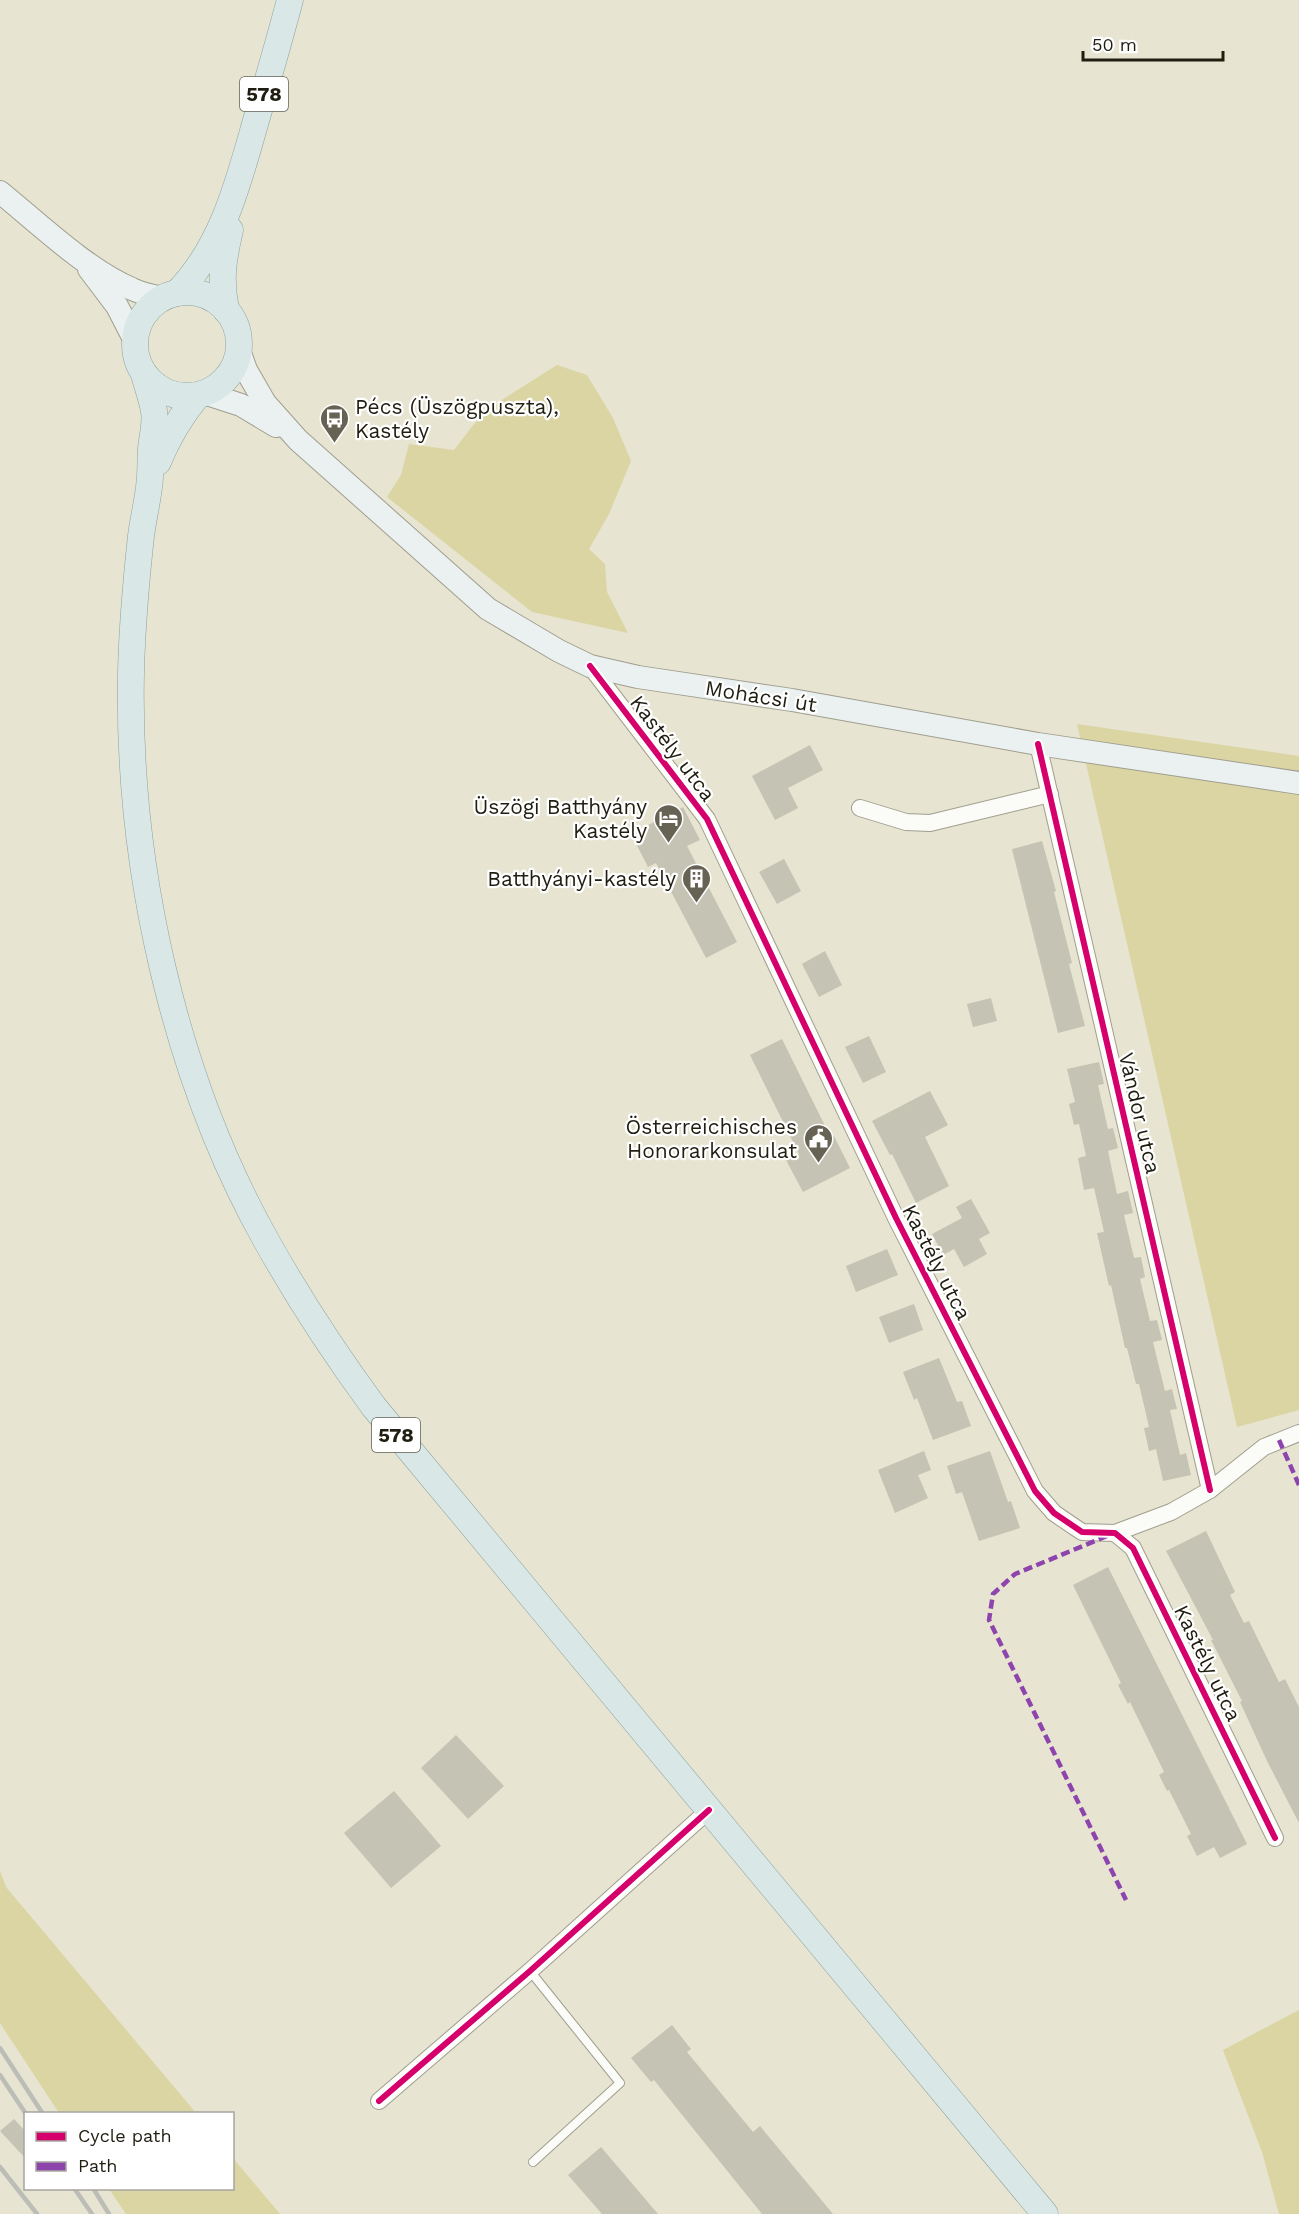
<svg xmlns="http://www.w3.org/2000/svg" width="1299" height="2214" viewBox="0 0 1299 2214" font-family="'Work Sans',sans-serif">
<rect width="100%" height="100%" fill="#e7e4d1"/>
<!-- green -->
<g fill="#dbd5a3">
<polygon points="557,365 587,375 613,418 631,461 609,514 589,549 605,564 607,592 628,633 532,612 387,497 401,475 409,444 454,450 474,424 500,401"/>
<polygon points="1077,724 1299,756 1299,1410 1237,1427"/>
<polygon points="0,1871 6,1887 196,2113 59,2113 0,2023"/>
<polygon points="1299,2010 1299,2214 1279,2214 1262,2152 1223,2050"/>
<polygon points="233,2158 280,2214 126,2214 109,2189 232,2188"/>
</g>
<!-- building -->
<g fill="#c5c3b4">
<polygon points="810,745 823,770 788,788 798,808 775,820 752,776"/>
<polygon points="683,807 700,840 687,846 737,942 706,958 656,863 648,867 631,834"/>
<polygon points="1042,841 1056,891 1054,892 1072,963 1069,964 1085,1026 1058,1033 1012,849"/>
<polygon points="784,859 801,891 777,904 759,872"/>
<polygon points="825,951 842,985 819,997 802,964"/>
<polygon points="991,998 997,1021 973,1027 967,1004"/>
<polygon points="869,1036 886,1072 863,1083 845,1047"/>
<polygon points="782,1039 831,1138 834,1136 850,1168 803,1192 786,1160 799,1154 750,1055"/>
<polygon points="1099,1062 1104,1084 1098,1085 1108,1129 1113,1128 1118,1148 1108,1151 1117,1194 1128,1191 1133,1213 1124,1215 1134,1258 1141,1257 1145,1277 1140,1279 1150,1321 1157,1320 1162,1340 1153,1342 1165,1391 1172,1389 1177,1409 1170,1410 1180,1455 1186,1453 1191,1475 1163,1481 1156,1449 1149,1451 1144,1428 1149,1427 1139,1384 1136,1384 1127,1348 1125,1348 1111,1285 1109,1286 1097,1233 1104,1232 1094,1188 1084,1190 1078,1158 1086,1156 1079,1124 1074,1125 1069,1104 1075,1102 1067,1069"/>
<polygon points="930,1091 948,1125 925,1137 949,1186 916,1203 892,1154 890,1155 872,1121"/>
<polygon points="971,1199 990,1233 979,1239 987,1254 964,1267 954,1249 943,1255 932,1234 962,1218 956,1207"/>
<polygon points="887,1249 898,1275 856,1292 846,1266"/>
<polygon points="914,1304 923,1330 889,1343 879,1317"/>
<polygon points="939,1358 957,1402 962,1401 971,1426 933,1440 917,1398 914,1400 903,1372"/>
<polygon points="924,1451 931,1470 918,1475 928,1498 895,1513 878,1470"/>
<polygon points="990,1451 1008,1502 1011,1501 1020,1528 979,1541 962,1492 956,1494 947,1466"/>
<polygon points="1206,1531 1235,1592 1230,1595 1244,1623 1249,1621 1279,1682 1285,1679 1299,1707 1299,1823 1267,1761 1240,1702 1242,1701 1211,1640 1213,1640 1166,1551"/>
<polygon points="1108,1567 1247,1844 1220,1858 1214,1847 1197,1856 1187,1836 1191,1834 1169,1790 1167,1791 1159,1775 1164,1772 1130,1702 1128,1704 1118,1685 1121,1683 1073,1585"/>
<polygon points="456,1735 504,1786 468,1819 421,1768"/>
<polygon points="394,1791 441,1846 391,1888 344,1833"/>
<polygon points="672,2025 691,2049 687,2052 753,2132 760,2126 833,2214 762,2214 654,2080 651,2082 631,2058"/>
<polygon points="14,2119 26,2132 26,2159 0,2131"/>
<polygon points="601,2147 658,2214 602,2214 568,2175"/>
</g>
<g fill="none" stroke-linecap="round" stroke-linejoin="round">
<defs>
<polyline id="lane" points="530,1971 620,2083 533,2162"/>
<g id="street">
<polyline points="590,666 707,819 896,1218 1035,1491 1054,1513 1082,1532 1115,1533 1133,1548 1275,1838"/>
<polyline points="1038,744 1210,1490"/>
<polyline points="860,808 906,822 930,823 1050,794"/>
<polyline points="1115,1533 1171,1512 1210,1490 1264,1447 1299,1433"/>
<polyline points="379,2101 530,1971 709,1810"/>
</g>
<g id="secondary">
<path d="M0 192C38 223 87 270 132 289 142 294 153 296 163 298"/>
<polyline points="89,269 117,306 135,341"/>
<polyline points="239,350 246,370 265,403 298,440 488,609 559,651 590,666 638,677 792,700 1038,744 1299,783"/>
<polyline points="204,393 241,405 276,426"/>
</g>
<g id="primary">
<circle cx="187" cy="344" r="52"/>
<path d="M177 293C222 247 238 184 255 124 267 83 279 41 290 0"/>
<path d="M226 310C220 280 223 260 230 230"/>
<path d="M144 374C147 386 152 399 154 411 156 424 152 437 151 449 150 462 151 475 149 487 147 504 143 520 141 536 136 582 132 627 131 673 127 863 173 1075 267 1242 299 1299 335 1354 374 1407L1045 2214"/>
<path d="M158 462C168 437 180 417 197 396"/>
</g>
</defs>
<!-- lane casing -->
<use href="#lane" stroke="#a09e8f" stroke-width="10"/>
<!-- street casing -->
<use href="#street" stroke="#a09e8f" stroke-width="18"/>
<!-- secondary casing -->
<use href="#secondary" stroke="#a09e8f" stroke-width="24"/>
<!-- primary casing -->
<use href="#primary" stroke="#8ca29f" stroke-width="27"/>
<!-- lane -->
<use href="#lane" stroke="#fbfbf8" stroke-width="8"/>
<!-- street -->
<use href="#street" stroke="#fbfbf8" stroke-width="16"/>
<!-- secondary -->
<use href="#secondary" stroke="#eaf1f0" stroke-width="22"/>
<!-- primary -->
<use href="#primary" stroke="#d9e7e7" stroke-width="26"/>
<!-- rail -->
<g stroke="#bdbdb8" stroke-width="4.5">
<polyline points="0,2048 43,2114"/>
<polyline points="0,2075 26,2114"/>
<polyline points="0,2167 37,2214"/>
<polyline points="74,2188 92,2214"/>
<polyline points="93,2188 109,2214"/>
</g>
<!-- quiet -->
<g stroke="#8e44ad" stroke-width="4.5" stroke-dasharray="9 4.5" stroke-linecap="butt">
<polyline points="1279,1440 1299,1485"/>
<polyline points="1107,1536 1015,1574 993,1594 989,1620 1126,1900"/>
</g>
<defs>
<g id="cycleway">
<polyline points="590,666 707,819 896,1218 1035,1491 1054,1513 1082,1532 1115,1533 1133,1548 1275,1838"/>
<polyline points="1038,744 1210,1490"/>
<polyline points="379,2101 530,1971 709,1810"/>
</g>
</defs>
<!-- cycleway casing -->
<use href="#cycleway" stroke="#fff" stroke-width="10"/>
<!-- cycleway -->
<use href="#cycleway" stroke="#d6006c" stroke-width="6"/>
</g>
<!-- icons -->
<defs>
<symbol id="bus-pin" viewBox="-11 -11 22 30"><path d="M0 17L-7.5 6A9.5 9.5 0 1 1 7.5 6Z" fill="#666354" stroke="#fff"/><path d="M-5-6H5V4H4V6H2V4H-2V6H-4V4H-5ZM-3.5-4V0h7V-4ZM-3.5 1.2v1.5H-2V1.2ZM2 1.2v1.5H3.5V1.2Z" fill="#fff"/></symbol>
<symbol id="hotel-pin" viewBox="-11 -11 22 30"><path d="M0 17L-7.5 6A9.5 9.5 0 1 1 7.5 6Z" fill="#666354" stroke="#fff"/><path d="M-6-4.5h1.5V1H6V5H4.5V3h-9V5H-6ZM-4 0a1.8 1.8 0 1 1 3.6 0ZM.5 0V-2.5h3Q6-2.5 6 0Z" fill="#fff"/></symbol>
<symbol id="building-pin" viewBox="-11 -11 22 30"><path d="M0 17L-7.5 6A9.5 9.5 0 1 1 7.5 6Z" fill="#666354" stroke="#fff"/><path d="M-4-6H4V6H1V3H-1V6H-4ZM-2.5-4.3h1.7v1.8h-1.7ZM.8-4.3h1.7v1.8H.8ZM-2.5-1h1.7V.8h-1.7ZM.8-1h1.7V.8H.8Z" fill="#fff"/></symbol>
<symbol id="civic-pin" viewBox="-11 -11 22 30"><path d="M0 17L-7.5 6A9.5 9.5 0 1 1 7.5 6Z" fill="#666354" stroke="#fff"/><path d="M-.6-6.5H3V-4.5H.6V-3L4-1V1h2V6H-6V1h2V-1L-.6-3ZM-1.2 2.5V6h2.4V2.5Z" fill="#fff"/></symbol>
</defs>
<g fill-rule="evenodd">
<use href="#bus-pin" x="318" y="402" width="33" height="45"/>
<use href="#hotel-pin" x="652" y="802" width="33" height="45"/>
<use href="#building-pin" x="680" y="862" width="33" height="45"/>
<use href="#civic-pin" x="802" y="1122" width="33" height="45"/>
</g>
<g text-anchor="middle" dominant-baseline="central" stroke-width="4.5" stroke-linejoin="round" paint-order="stroke">
<!-- shield labels -->
<g fill="#fff" stroke="#636258" stroke-width="1.5">
<rect x="240" y="77" width="48" height="34" rx="4.5"/>
<rect x="372" y="1418" width="48" height="34" rx="4.5"/>
</g>
<g font-size="20" font-weight="bold" fill="#201e11">
<text x="264" y="94">578</text>
<text x="396" y="1435">578</text>
</g>
<!-- poi labels -->
<g font-size="21" fill="#201e11" stroke="#fff" text-anchor="end">
<text x="355" y="406" text-anchor="start">Pécs (Üszögpuszta),<tspan x="355" dy="24">Kastély</tspan></text>
<text x="647" y="806">Üszögi Batthyány<tspan x="647" dy="24">Kastély</tspan></text>
<text x="676" y="878">Batthyányi-kastély</text>
<text x="797" y="1126">Österreichisches<tspan x="797" dy="24">Honorarkonsulat</tspan></text>
</g>
<!-- street labels -->
<g font-size="21" fill="#201e11" stroke="#fff">
<text transform="translate(761 696) rotate(9)">Mohácsi út</text>
<text transform="translate(673 748) rotate(53)">Kastély utca</text>
<text transform="translate(1140 1113) rotate(77)">Vándor utca</text>
<text transform="translate(937 1262) rotate(63)">Kastély utca</text>
<text transform="translate(1208 1663) rotate(64)">Kastély utca</text>
</g>
</g>
<!-- legend -->
<rect x="24" y="2112" width="210" height="78" fill="#ffffff" stroke="#a6a5a0" stroke-width="1.5"/>
<rect x="36" y="2132" width="30" height="9" fill="#d6006c" stroke="#a6a5a0" stroke-width="1.5"/>
<text x="78" y="2142" font-size="18" fill="#201e11">Cycle path</text>
<rect x="36" y="2162" width="30" height="9" fill="#8e44ad" stroke="#a6a5a0" stroke-width="1.5"/>
<text x="78" y="2172" font-size="18" fill="#201e11">Path</text>
<!-- scale -->
<path d="M1083 51v9h140v-9" fill="none" stroke="#201e11" stroke-width="3"/>
<text x="1092" y="51" font-size="18" fill="#201e11" stroke="#ffffff" stroke-width="4.5" paint-order="stroke">50 m</text>
</svg>
